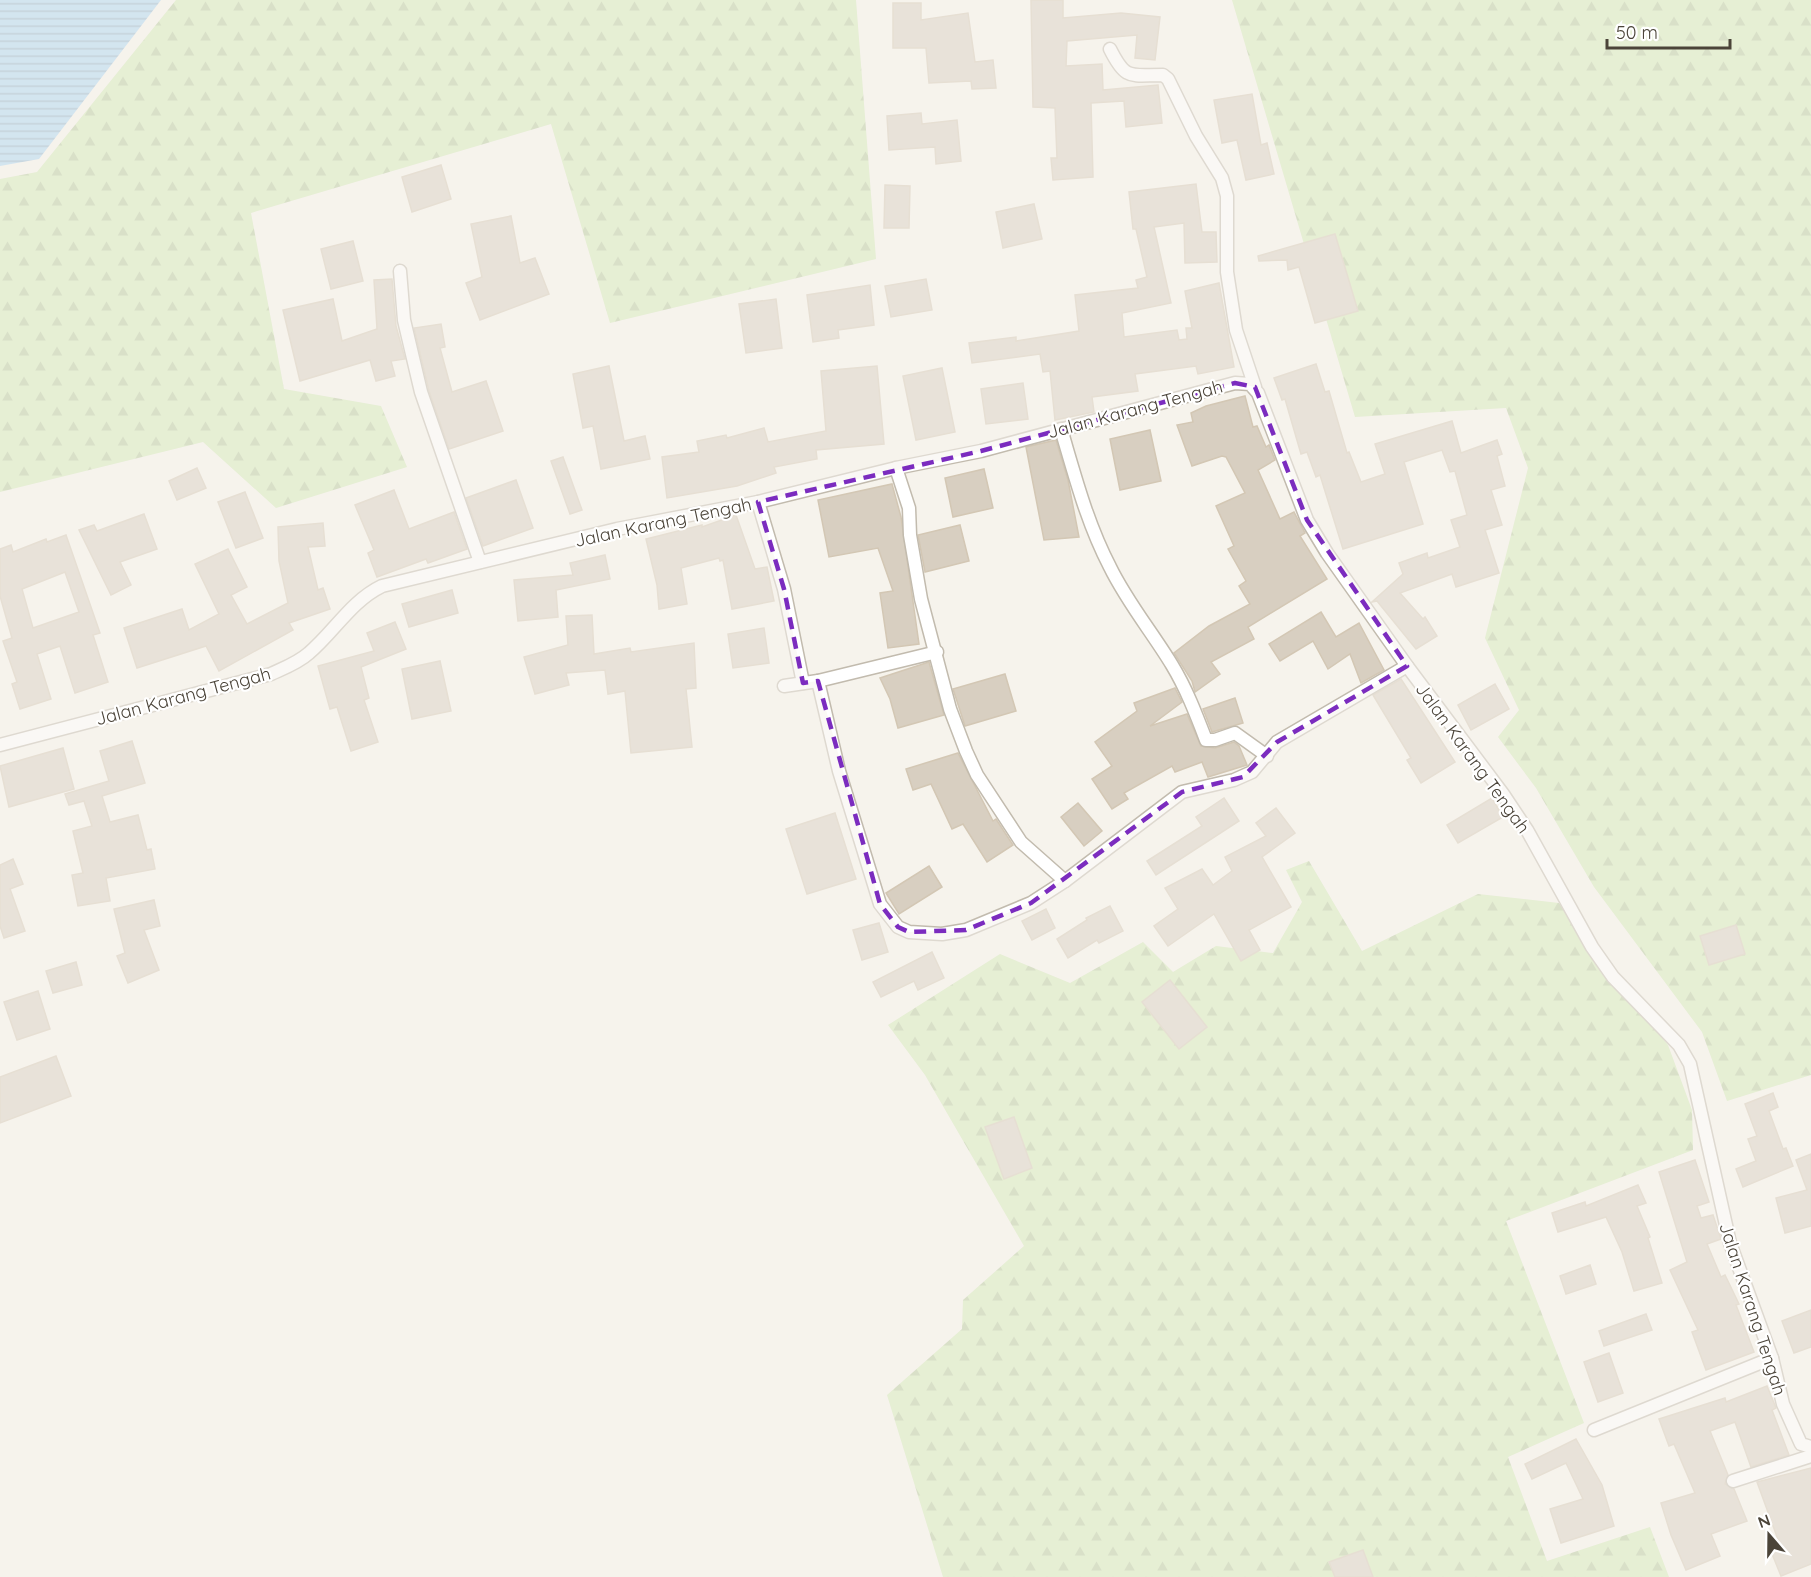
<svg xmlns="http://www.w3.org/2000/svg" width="1811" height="1577" viewBox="0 0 1811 1577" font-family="Quicksand,sans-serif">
<defs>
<pattern id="forest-firs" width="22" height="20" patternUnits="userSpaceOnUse" patternTransform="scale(1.5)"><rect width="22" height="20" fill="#d2eab5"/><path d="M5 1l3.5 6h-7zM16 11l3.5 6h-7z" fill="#b6ca9c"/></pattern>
<pattern id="water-rules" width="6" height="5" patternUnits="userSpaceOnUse" patternTransform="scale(1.5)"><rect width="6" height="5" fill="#a9d4f2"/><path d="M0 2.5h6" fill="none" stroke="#8caec5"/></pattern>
</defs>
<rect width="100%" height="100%" fill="#f6f3ec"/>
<!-- forest -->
<g fill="url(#forest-firs)">
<polygon points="176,0 856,0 876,259 610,323 551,124 251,213 284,389 381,406 407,467 276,508 203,442 0,492 0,179 37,172"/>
<polygon points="1232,0 1811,0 1811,1075 1727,1101 1702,1032 1594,887 1536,788 1498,737 1519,710 1485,638 1528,468 1506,408 1355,417"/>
<polygon points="1309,861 1362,951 1478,894 1559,903 1668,1045 1692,1110 1693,1150 1506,1221 1584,1423 1508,1457 1547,1561 1650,1527 1669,1577 943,1577 887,1395 962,1329 963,1300 1024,1246 925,1075 888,1025 1000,954 1070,983 1143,942 1173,972 1216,946 1273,953 1302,902 1286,870"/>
</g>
<!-- water -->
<polygon fill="url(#water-rules)" points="0,0 161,0 39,159 0,166"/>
<!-- building -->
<g fill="#d8cfc1" stroke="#d3c7b4" stroke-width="1.5" fill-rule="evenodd">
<polygon points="1031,0 1063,0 1063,18 1121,13 1160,17 1155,60 1135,58 1137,35 1067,41 1066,66 1102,64 1103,90 1158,85 1162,123 1126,127 1124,101 1091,103 1093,177 1053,180 1051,158 1057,158 1055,108 1033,107"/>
<polygon points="893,3 921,3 921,20 968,13 975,62 993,60 996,88 972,89 971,81 929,83 926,48 893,48"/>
<polygon points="1252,94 1261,145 1267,143 1274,174 1246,180 1237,140 1222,143 1214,100"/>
<polygon points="921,113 922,124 957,120 961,161 936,164 935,147 889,150 887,116"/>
<polygon points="441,165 451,199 412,212 402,177"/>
<polygon points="1196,184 1202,232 1216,232 1217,262 1185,263 1184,223 1154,227 1171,303 1122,313 1124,337 1177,330 1179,340 1187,339 1186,328 1192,328 1185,291 1219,283 1234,367 1198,374 1196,366 1135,374 1138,391 1092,397 1094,412 1055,420 1050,371 1043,372 1040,354 972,363 969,343 1016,337 1016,341 1079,331 1075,295 1138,288 1136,280 1147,277 1136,229 1133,229 1129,192"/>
<polygon points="885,185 910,186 909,228 884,228"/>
<polygon points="1034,204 1042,239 1003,248 996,212"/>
<polygon points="511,216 520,263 535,258 549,294 480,320 466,283 482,277 471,224"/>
<polygon points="1335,234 1358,311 1315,323 1299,267 1288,270 1287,260 1259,261 1258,256"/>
<polygon points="353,241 363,281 331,289 321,249"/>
<polygon points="392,279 396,326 405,359 391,361 395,376 376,381 370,360 300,381 283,310 333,299 342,341 377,329 374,280"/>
<polygon points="926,279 932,310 891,317 885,286"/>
<polygon points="870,285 874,325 838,330 839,338 813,342 807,295"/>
<polygon points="776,299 782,348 746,353 739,304"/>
<polygon points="441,324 445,347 440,348 452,392 486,381 503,431 449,449 429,391 414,328"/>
<polygon points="1316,364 1325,392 1329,391 1347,453 1349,452 1361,482 1385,474 1375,444 1452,421 1461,453 1497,440 1502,454 1497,456 1505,486 1491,490 1502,525 1485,530 1499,573 1456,587 1452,574 1400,593 1423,619 1425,617 1437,636 1416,649 1377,601 1372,602 1403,574 1399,563 1427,553 1428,558 1460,547 1451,520 1467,515 1455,471 1450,472 1442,450 1404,462 1423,524 1343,549 1320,475 1316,477 1307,452 1301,454 1285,399 1282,400 1274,378"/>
<polygon points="609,366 624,441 645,436 650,459 601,469 593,426 583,428 573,374"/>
<polygon points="877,366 884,444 816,450 817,459 774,467 776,473 737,486 667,498 662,457 699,452 697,441 726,435 727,438 764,428 768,442 826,431 821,371"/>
<polygon points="942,368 955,432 916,440 903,376"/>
<polygon points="1023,383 1028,419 986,424 981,389"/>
<polygon points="1245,396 1253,427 1257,426 1266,447 1269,445 1275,460 1258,470 1280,519 1294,512 1305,533 1300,536 1327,579 1248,627 1254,639 1211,662 1220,674 1195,692 1192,681 1174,653 1209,626 1250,604 1239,586 1246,581 1228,549 1234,546 1216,506 1245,493 1226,457 1222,456 1192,466 1177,425 1193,422 1191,413 1206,406"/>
<polygon points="1150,430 1161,481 1120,490 1110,439"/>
<polygon points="1056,440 1068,480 1079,537 1044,540 1026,447"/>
<polygon points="563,457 582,510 570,514 551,461"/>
<polygon points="197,468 206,488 177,500 169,481"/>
<polygon points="984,469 993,508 953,517 945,478"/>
<polygon points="516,480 533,528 483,546 466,498"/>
<polygon points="892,484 901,517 919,644 888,648 880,593 893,591 878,548 829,557 818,500"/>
<polygon points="394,490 409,529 454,512 467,549 428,563 426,559 377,577 368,553 374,550 355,505"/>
<polygon points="245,492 263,538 236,548 218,502"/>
<polygon points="144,514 157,549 120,562 131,585 111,595 79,530 94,525 97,531"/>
<polygon points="736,515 755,569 767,567 774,601 732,609 723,560 720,561 719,558 681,568 687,604 659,609 657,585 646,539 702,525 702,527"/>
<polygon points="323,523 325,546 308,547 318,590 323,588 330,609 289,623 293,630 219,671 206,646 137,668 124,628 182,609 189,630 219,614 195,564 228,549 247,587 231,595 247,624 288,603 279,561 278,527"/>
<polygon points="960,525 969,561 925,572 918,535"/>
<path d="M66 535 100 633 93 635 108 682 75 693 60 646 37 654 51 699 20 709 12 684 17 682 3 641 12 638 0 596V549L11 545 13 552 46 539 47 542ZM65 572 79 612 33 628 22 589Z"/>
<polygon points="605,555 610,579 556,590 558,617 518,621 514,580 573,575 570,563"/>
<polygon points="452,590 458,613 409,627 402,604"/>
<polygon points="1321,612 1336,637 1359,623 1384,670 1361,683 1350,654 1328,669 1313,641 1280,661 1269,644"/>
<polygon points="592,615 594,654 630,648 631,652 694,643 696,688 686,689 692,747 631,753 625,691 608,694 605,670 566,673 569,685 535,694 524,657 568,645 566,616"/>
<polygon points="395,622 406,649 361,667 369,698 364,700 378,742 351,751 337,707 330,709 318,666 374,651 367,633"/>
<polygon points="764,628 769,663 733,668 728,634"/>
<polygon points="440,661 451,711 412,719 402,669"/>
<polygon points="929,662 944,715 898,728 890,699 880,678"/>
<polygon points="1005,674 1016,711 965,726 953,689"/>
<polygon points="1401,679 1455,762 1421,783 1407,760 1411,758 1373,695"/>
<polygon points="1495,684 1509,709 1471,730 1458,705"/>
<polygon points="1175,688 1182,702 1150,726 1187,714 1201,746 1215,748 1234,742 1239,746 1247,765 1208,777 1202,762 1175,772 1172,766 1124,793 1128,799 1112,809 1092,779 1112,766 1095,742 1137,711 1134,703"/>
<polygon points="1235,698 1243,723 1212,732 1203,709"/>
<polygon points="132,741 145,783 102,796 110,822 138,815 147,850 151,849 155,869 106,878 110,901 78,906 72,875 83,873 73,831 92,826 84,801 69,805 65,794 109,781 100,751"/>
<polygon points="63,748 74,789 9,807 0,766"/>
<polygon points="958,753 993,821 996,819 1013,845 987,862 963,824 952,829 931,784 913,790 906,769"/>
<polygon points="1224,798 1239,821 1156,875 1147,861 1202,826 1196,817"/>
<polygon points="1492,798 1503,817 1458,843 1447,825"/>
<polygon points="1078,803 1102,831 1084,846 1061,817"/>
<polygon points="1276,808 1295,833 1262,857 1291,907 1249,930 1260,950 1241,961 1214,914 1168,946 1154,926 1178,909 1165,888 1202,869 1213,885 1232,871 1225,857 1266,836 1256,823"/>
<polygon points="835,813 856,879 807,894 786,829"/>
<polygon points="13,859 23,884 10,889 25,931 4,938 0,926 0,865"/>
<polygon points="929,866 942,887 899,914 886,893"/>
<polygon points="154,900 160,926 144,930 159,970 128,983 117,956 125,953 114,909"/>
<polygon points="1110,906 1123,931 1099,943 1097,940 1068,958 1057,939 1087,920 1086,918"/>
<polygon points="1046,909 1055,928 1032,940 1022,921"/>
<polygon points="879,923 888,952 862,960 853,930"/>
<polygon points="1736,925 1745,954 1709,965 1700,936"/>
<polygon points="932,952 944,978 918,990 914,981 881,997 873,982"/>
<polygon points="76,962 82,985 53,993 46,971"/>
<polygon points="1170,980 1207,1027 1179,1049 1142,1002"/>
<polygon points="38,991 50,1029 17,1040 4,1002"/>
<polygon points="56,1056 71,1096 0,1123 0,1077"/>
<polygon points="1773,1093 1778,1107 1769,1111 1783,1149 1786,1148 1793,1166 1743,1187 1736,1169 1756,1161 1748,1139 1757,1136 1745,1104"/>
<polygon points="1014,1117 1032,1168 1004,1179 985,1127"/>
<polygon points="1811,1154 1811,1226 1785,1233 1776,1198 1807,1190 1796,1160"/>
<polygon points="1695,1160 1709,1202 1697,1206 1701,1218 1713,1215 1721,1239 1707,1244 1721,1277 1725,1275 1739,1304 1736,1305 1754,1352 1706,1370 1692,1332 1698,1330 1670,1270 1687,1262 1659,1172"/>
<polygon points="1638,1185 1646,1203 1637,1206 1650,1237 1648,1238 1662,1283 1634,1291 1622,1252 1606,1217 1558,1232 1552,1213 1585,1202 1586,1206"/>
<polygon points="1590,1265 1596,1284 1566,1294 1560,1276"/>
<polygon points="1811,1310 1811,1347 1794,1353 1782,1321"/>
<polygon points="1646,1314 1652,1330 1604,1346 1599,1331"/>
<polygon points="1609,1353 1623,1393 1598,1402 1584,1362"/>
<polygon points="1767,1386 1776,1408 1772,1410 1789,1455 1751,1467 1735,1422 1710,1431 1728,1475 1725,1484 1734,1489 1747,1521 1711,1534 1720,1556 1686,1570 1671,1535 1661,1503 1695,1493 1674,1444 1669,1446 1659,1419 1725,1398 1726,1402"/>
<polygon points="1576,1439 1602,1485 1614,1526 1561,1543 1550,1509 1583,1499 1566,1463 1532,1479 1525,1464"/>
<polygon points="1811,1468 1811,1564 1781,1576 1770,1549 1780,1545 1757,1482"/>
<polygon points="1363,1550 1373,1577 1335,1577 1329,1562"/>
</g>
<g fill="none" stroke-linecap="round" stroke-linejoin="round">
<defs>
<g id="street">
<path d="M1110 49C1126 81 1130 75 1163 75L1168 79 1196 136 1222 178 1227 196V272L1236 330 1255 387"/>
<polyline points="400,271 404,320 421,392 480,562"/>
<path d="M1061 429C1075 476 1087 523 1110 567 1127 602 1152 632 1172 665 1186 688 1196 714 1206 740H1215L1235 733 1267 756"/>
<polyline points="896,468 909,508 910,535 921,599 950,709 966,751 977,775 1021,842 1065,881"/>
<polyline points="758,502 784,589 803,683"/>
<polyline points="818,681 839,771 880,904 898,927 909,932 942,934 966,930 1031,903 1065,881 1182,792 1234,780 1252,772 1277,742 1407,666"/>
<polyline points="784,686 818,681 937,652"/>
<path d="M0 745 271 674C284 668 298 663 309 653 334 632 351 601 382 586L617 529 758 502 896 468 981 451 1235 383 1250 384 1258 393 1307 520 1327 553 1407 666 1503 794 1527 830 1592 947 1613 977 1679 1045 1690 1064 1730 1243 1772 1358 1783 1404 1801 1444 1811 1447"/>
<polyline points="1594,1430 1772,1358"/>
<polyline points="1733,1481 1811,1456"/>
</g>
</defs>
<!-- street casing -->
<use href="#street" stroke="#c2bbae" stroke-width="15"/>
<!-- street -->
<use href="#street" stroke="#fff" stroke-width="12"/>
</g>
<!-- marked area -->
<path d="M0 0H1811V1577H0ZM1235 383 1255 387 1307 520 1407 666 1277 742 1243 777 1182 792 1031 903 966 930 909 932 898 927 880 904 818 681 803 683 784 589 758 502 981 451Z" fill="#f6f3ec" fill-opacity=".55" fill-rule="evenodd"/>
<path fill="none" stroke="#7b2cbf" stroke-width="4.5" stroke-dasharray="12 8" stroke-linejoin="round" d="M1235 383 1255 387 1307 520 1407 666 1277 742 1243 777 1182 792 1031 903 966 930 909 932 898 927 880 904 818 681 803 683 784 589 758 502 981 451Z"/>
<g text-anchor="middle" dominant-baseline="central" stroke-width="4.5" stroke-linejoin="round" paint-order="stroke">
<!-- street labels -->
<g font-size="18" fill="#4b4439" stroke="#fff">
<text transform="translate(1135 409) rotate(-15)">Jalan Karang Tengah</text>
<text transform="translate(663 522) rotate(-12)">Jalan Karang Tengah</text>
<text transform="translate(183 696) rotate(-15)">Jalan Karang Tengah</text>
<text transform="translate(1473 758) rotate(54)">Jalan Karang Tengah</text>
<text transform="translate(1753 1309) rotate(72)">Jalan Karang Tengah</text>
</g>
</g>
<!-- north arrow -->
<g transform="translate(1769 1535) rotate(340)" stroke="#ffffff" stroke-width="4.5" paint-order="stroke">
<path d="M0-4.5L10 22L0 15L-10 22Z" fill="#4b4439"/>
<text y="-9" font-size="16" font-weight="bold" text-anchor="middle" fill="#4b4439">N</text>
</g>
<!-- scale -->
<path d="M1607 39v9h123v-9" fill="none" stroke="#4b4439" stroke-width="3"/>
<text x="1616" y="39" font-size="18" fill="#4b4439" stroke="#ffffff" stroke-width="4.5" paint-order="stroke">50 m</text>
</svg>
